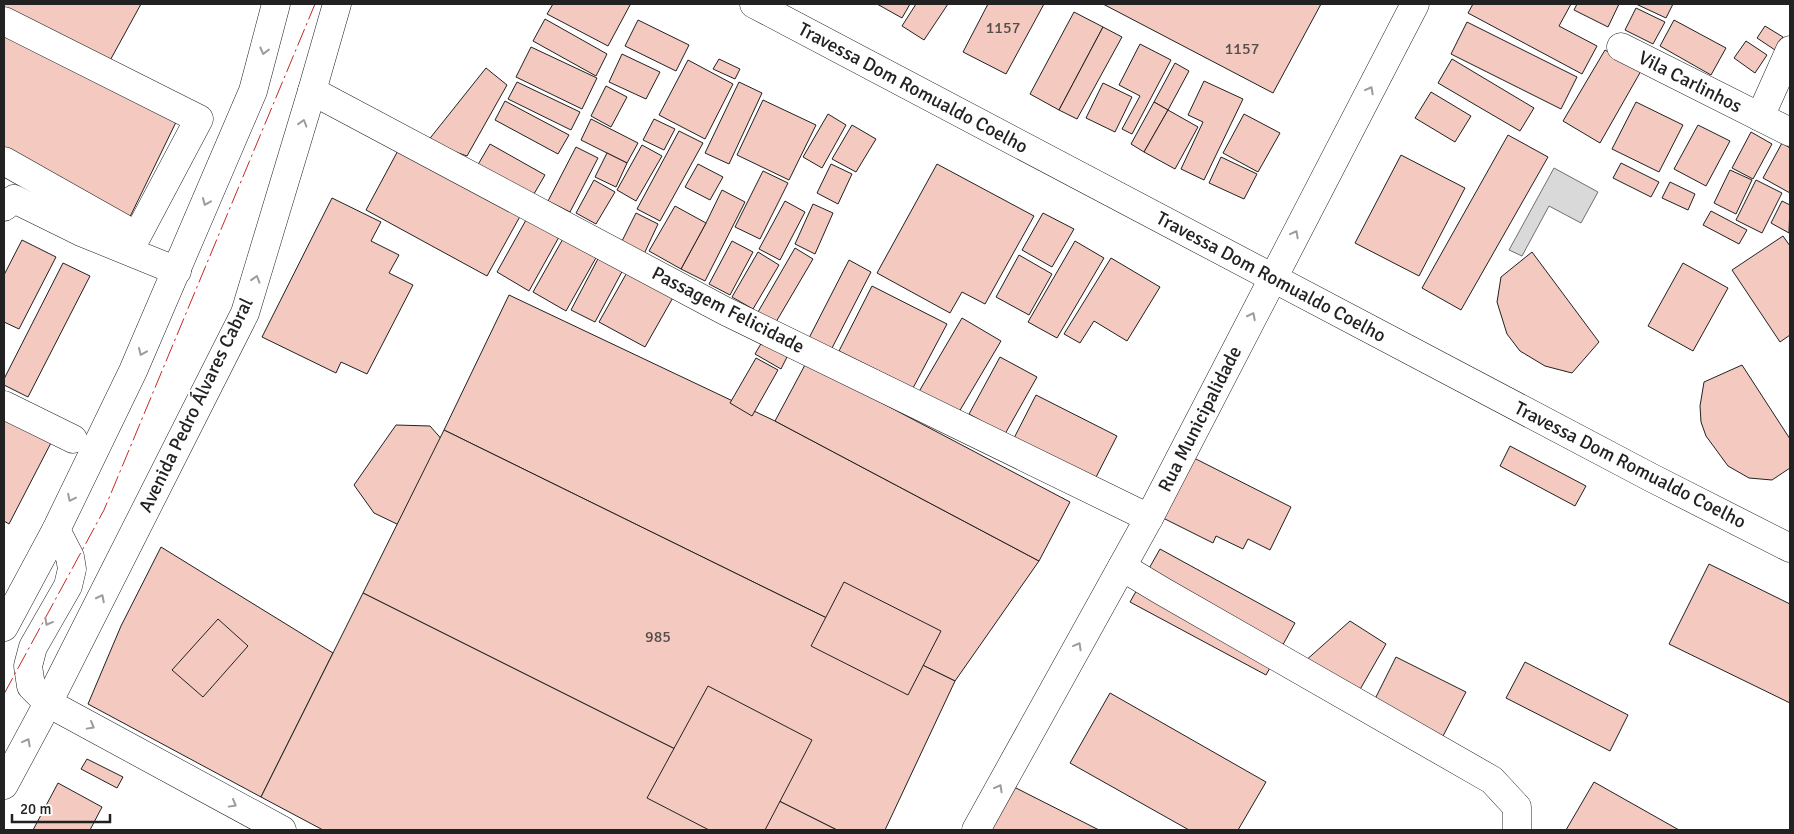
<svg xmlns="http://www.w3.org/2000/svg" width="1794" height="834" viewBox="0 0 1794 834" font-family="Signika,sans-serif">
<rect width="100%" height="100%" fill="#fff"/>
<!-- water -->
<polygon fill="#d9d9d9" stroke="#6f6f6f" points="1554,168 1598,192 1581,223 1549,206 1522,256 1509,250"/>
<!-- building -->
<g fill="#f3c9c0" stroke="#222">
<polygon points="4,4 141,4 107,66 4,10"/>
<polygon points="553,4 627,4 630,5 608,46 547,14"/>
<polygon points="877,4 910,4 902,18"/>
<polygon points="916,4 948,4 924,40 902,26"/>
<polygon points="988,4 1044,4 1006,74 963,52"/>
<polygon points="1103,4 1321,4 1273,93"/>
<polygon points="1473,4 1571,4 1559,26 1597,46 1582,74 1468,13"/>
<polygon points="1577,4 1619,4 1608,27 1574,10"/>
<polygon points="1636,4 1673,4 1666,18"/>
<polygon points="1636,8 1665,22 1653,44 1625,30"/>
<polygon points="1074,12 1103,27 1059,110 1030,94"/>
<polygon points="545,19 607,54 596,76 533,41"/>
<polygon points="638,20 689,45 676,71 625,46"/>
<polygon points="1674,20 1726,48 1711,75 1660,46"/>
<polygon points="1467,22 1577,77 1561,109 1451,54"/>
<polygon points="1765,26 1783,37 1775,50 1757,38"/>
<polygon points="4,27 179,116 127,223 4,155"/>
<polygon points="1103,27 1122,37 1077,119 1059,110"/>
<polygon points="1746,41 1767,55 1755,73 1734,58"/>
<polygon points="1140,44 1171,60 1132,134 1122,129 1140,96 1119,85"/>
<polygon points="531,47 597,78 582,109 516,77"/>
<polygon points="1605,50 1641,71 1600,143 1563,121"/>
<polygon points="622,54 660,72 646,99 609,82"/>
<polygon points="719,59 740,69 735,79 713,69"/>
<polygon points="1452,59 1534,108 1520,131 1438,83"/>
<polygon points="688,60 733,84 705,139 659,115"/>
<polygon points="1175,63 1189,71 1168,110 1154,102"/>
<polygon points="486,68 507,85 467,156 427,142"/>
<polygon points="1204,81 1243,99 1204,180 1181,169 1203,122 1188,115"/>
<polygon points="517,82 580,112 571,130 508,99"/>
<polygon points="739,82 762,93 729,164 705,153"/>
<polygon points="1103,83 1132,97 1115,132 1086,118"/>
<polygon points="606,86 627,97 611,127 591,116"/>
<polygon points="1431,92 1471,116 1455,142 1415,118"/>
<polygon points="763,100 816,125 789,180 737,155"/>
<polygon points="505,101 569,135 558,154 495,120"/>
<polygon points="1154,102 1168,110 1144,152 1131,144"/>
<polygon points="1636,102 1683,125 1659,172 1612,149"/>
<polygon points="1168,110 1198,127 1175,169 1144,152"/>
<polygon points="828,114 846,125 822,168 803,157"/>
<polygon points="1244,114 1280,133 1258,172 1223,153"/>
<polygon points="591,119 638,143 627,163 581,140"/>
<polygon points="654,119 675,129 664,150 643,140"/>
<polygon points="852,125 876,139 856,172 832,159"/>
<polygon points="1698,125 1730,141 1706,186 1674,169"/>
<polygon points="679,131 703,143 660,221 637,209"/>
<polygon points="1751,132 1772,144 1753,179 1732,168"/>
<polygon points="1508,135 1548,157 1461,310 1422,288"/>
<polygon points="1782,143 1790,148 1790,193 1763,178"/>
<polygon points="490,144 545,175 531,199 476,168"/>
<polygon points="401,145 523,211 487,276 366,210"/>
<polygon points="642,145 662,156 636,201 617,190"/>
<polygon points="576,147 598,158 570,212 548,201"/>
<polygon points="607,153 627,163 616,187 595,177"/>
<polygon points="1401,155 1465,188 1419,276 1355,243"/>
<polygon points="1221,157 1257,174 1244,199 1209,183"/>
<polygon points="1621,163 1659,182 1651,197 1613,178"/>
<polygon points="698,164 723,177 710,200 685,187"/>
<polygon points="831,164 852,174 838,204 817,193"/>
<polygon points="937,164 1034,216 985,304 962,292 950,313 877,273"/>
<polygon points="1730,170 1752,180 1736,214 1714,203"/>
<polygon points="763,171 788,183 760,239 735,227"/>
<polygon points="594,180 615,192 596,224 576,213"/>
<polygon points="1756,180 1782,193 1762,233 1736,220"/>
<polygon points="1670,182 1695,194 1688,210 1662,198"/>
<polygon points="722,190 745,202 705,281 681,269 706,223"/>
<polygon points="332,198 381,222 371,241 399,255 389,273 413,285 367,374 341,362 336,373 262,337"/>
<polygon points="785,201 805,212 780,260 759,249"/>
<polygon points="1782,201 1790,205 1789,233 1771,223"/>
<polygon points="813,204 833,213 815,254 795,244"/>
<polygon points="675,206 706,223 681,269 649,251"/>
<polygon points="1711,211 1747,230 1739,244 1703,225"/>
<polygon points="636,213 658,224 644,254 621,243"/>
<polygon points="1043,213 1074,229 1052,267 1022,250"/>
<polygon points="526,220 559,237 529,291 497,272"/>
<polygon points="1783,236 1790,246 1790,335 1780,342 1732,270"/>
<polygon points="564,237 597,256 566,311 533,292"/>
<polygon points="22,240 56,257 19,329 4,322 4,275"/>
<polygon points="732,241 753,252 730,295 709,284"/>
<polygon points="1075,241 1104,258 1057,338 1028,322"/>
<polygon points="795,248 813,259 776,322 758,312"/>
<polygon points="758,252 779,265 753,309 732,297"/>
<polygon points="1532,252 1599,342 1572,373 1545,366 1520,351 1507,334 1497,302 1501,277"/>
<polygon points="600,255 624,268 595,322 571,310"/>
<polygon points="1019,255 1052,274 1029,315 996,297"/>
<polygon points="1111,258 1160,287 1127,341 1094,321 1080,343 1064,334"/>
<polygon points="849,260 871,272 831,350 809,338"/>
<polygon points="63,263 90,276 28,397 4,385 4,379"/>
<polygon points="1683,263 1728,288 1693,351 1648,326"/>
<polygon points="629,269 675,294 645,347 599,322"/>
<polygon points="872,286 947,324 913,388 839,351"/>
<polygon points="509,295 775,421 1039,561 955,681 444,430"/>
<polygon points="962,318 1001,341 956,417 917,395"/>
<polygon points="766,335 791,349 781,369 755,354"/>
<polygon points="1000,357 1037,377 1005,434 969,414"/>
<polygon points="756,358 778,370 752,416 730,403"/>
<polygon points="806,363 1070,502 1039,561 775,421"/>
<polygon points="1742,365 1790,439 1790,468 1772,480 1749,478 1728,466 1706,436 1701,422 1700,406 1704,382"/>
<polygon points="1036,395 1117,436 1092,485 1011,444"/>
<polygon points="4,414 53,439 9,524 4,521"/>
<polygon points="396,425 430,426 453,452 580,515 548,577 518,582 374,513 354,485"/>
<polygon points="444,430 955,681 885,830 837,830 363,593"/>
<polygon points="1510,446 1586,486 1575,506 1500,466"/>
<polygon points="1188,455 1291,507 1270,550 1248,539 1243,549 1216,536 1213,543 1157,515"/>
<polygon points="161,547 333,653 261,797 88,704 121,626"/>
<polygon points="1160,549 1295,623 1266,675 1130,602"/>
<polygon points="1709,564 1790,604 1790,703 1669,644"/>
<polygon points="844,582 941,631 908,695 811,646"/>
<polygon points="363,593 837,830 323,830 261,797"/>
<polygon points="218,619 248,646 203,697 172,670"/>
<polygon points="1350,621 1386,644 1350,707 1294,671"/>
<polygon points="1396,657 1466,692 1443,736 1374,701"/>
<polygon points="1525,662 1628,715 1610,751 1506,698"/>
<polygon points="708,686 812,740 765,830 709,830 647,798"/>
<polygon points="1110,693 1266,782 1238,830 1189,830 1070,763"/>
<polygon points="87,759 123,777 117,788 81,769"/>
<polygon points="1594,782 1679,830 1566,830"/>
<polygon points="58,783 102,807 90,830 33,830"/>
<polygon points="1014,787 1099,830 989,830"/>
</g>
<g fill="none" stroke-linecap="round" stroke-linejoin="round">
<defs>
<g id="minor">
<polyline points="754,4 1652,478 1790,548"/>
<polyline points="4,21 199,119 137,236 4,161"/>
<polyline points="1621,47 1790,132"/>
<polyline points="312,91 725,311 1149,518"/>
<polyline points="1760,117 1790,50"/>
<polyline points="4,207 14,199 81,232 177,271"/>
<polyline points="4,405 73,439"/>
<polyline points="1122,567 1162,591 1492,780 1517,807 1517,830"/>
<polyline points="48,703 282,830"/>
<polyline points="976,830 1149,518 1415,4"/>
</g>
<g id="major">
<polyline points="4,627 56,530 133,371 253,91 276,4"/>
<polyline points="48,703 31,686 28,666 33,647 68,586 72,569 70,557 56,530"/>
<polyline points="4,785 48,703 245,313 312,91 337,4"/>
</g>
</defs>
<!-- minor casing -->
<use href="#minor" stroke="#222" stroke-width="29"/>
<!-- major casing -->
<use href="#major" stroke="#222" stroke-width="29"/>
<!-- minor -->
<use href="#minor" stroke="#fff" stroke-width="28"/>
<!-- major -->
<use href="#major" stroke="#fff" stroke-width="28"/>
<!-- power -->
<polyline stroke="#c62828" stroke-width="1" stroke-dasharray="18 4 2.5 4" stroke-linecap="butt" points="4,694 104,510 315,4"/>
</g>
<!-- one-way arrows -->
<defs><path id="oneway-chevron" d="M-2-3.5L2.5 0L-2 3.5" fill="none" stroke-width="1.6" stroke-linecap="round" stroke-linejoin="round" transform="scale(1.25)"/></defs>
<g stroke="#9c9c9c">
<use href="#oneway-chevron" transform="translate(264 51) rotate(104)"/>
<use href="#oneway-chevron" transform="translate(1370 90) rotate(-62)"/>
<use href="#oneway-chevron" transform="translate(303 123) rotate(-73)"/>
<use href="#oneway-chevron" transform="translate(206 202) rotate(113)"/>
<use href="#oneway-chevron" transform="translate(1295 234) rotate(-62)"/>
<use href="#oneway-chevron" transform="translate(256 279) rotate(-73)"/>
<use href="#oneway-chevron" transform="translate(1252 316) rotate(-63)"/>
<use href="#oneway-chevron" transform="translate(142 352) rotate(113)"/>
<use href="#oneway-chevron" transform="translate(71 498) rotate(116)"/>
<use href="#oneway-chevron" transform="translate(101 598) rotate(-63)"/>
<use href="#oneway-chevron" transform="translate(48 622) rotate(119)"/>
<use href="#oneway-chevron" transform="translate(1078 646) rotate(-61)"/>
<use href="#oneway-chevron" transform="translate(91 726) rotate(29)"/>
<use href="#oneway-chevron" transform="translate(27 742) rotate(-62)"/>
<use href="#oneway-chevron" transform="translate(999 788) rotate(-61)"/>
<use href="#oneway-chevron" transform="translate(233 804) rotate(29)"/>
</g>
<g text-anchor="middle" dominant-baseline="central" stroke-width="4" stroke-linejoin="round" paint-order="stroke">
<!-- number labels -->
<g font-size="16" fill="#564c4a">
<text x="1003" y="28">1157</text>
<text x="1242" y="49">1157</text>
<text x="658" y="637">985</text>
</g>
<!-- street labels -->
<g font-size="19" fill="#222" stroke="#fff">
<text transform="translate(1690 82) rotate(27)">Vila Carlinhos</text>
<text transform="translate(913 88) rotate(28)">Travessa Dom Romualdo Coelho</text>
<text transform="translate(1271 277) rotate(28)">Travessa Dom Romualdo Coelho</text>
<text transform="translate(728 310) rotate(27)">Passagem Felicidade</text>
<text transform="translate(196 405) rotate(-64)">Avenida Pedro Álvares Cabral</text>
<text transform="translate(1200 419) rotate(-63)">Rua Municipalidade</text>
<text transform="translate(1630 465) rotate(27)">Travessa Dom Romualdo Coelho</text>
</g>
</g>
<!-- border -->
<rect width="1794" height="834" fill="none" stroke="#222222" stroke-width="10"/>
<!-- scale -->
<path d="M12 814v8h98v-8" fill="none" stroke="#222222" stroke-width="2.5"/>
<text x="20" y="814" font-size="15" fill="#222222" stroke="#ffffff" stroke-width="4" paint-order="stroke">20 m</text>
</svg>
